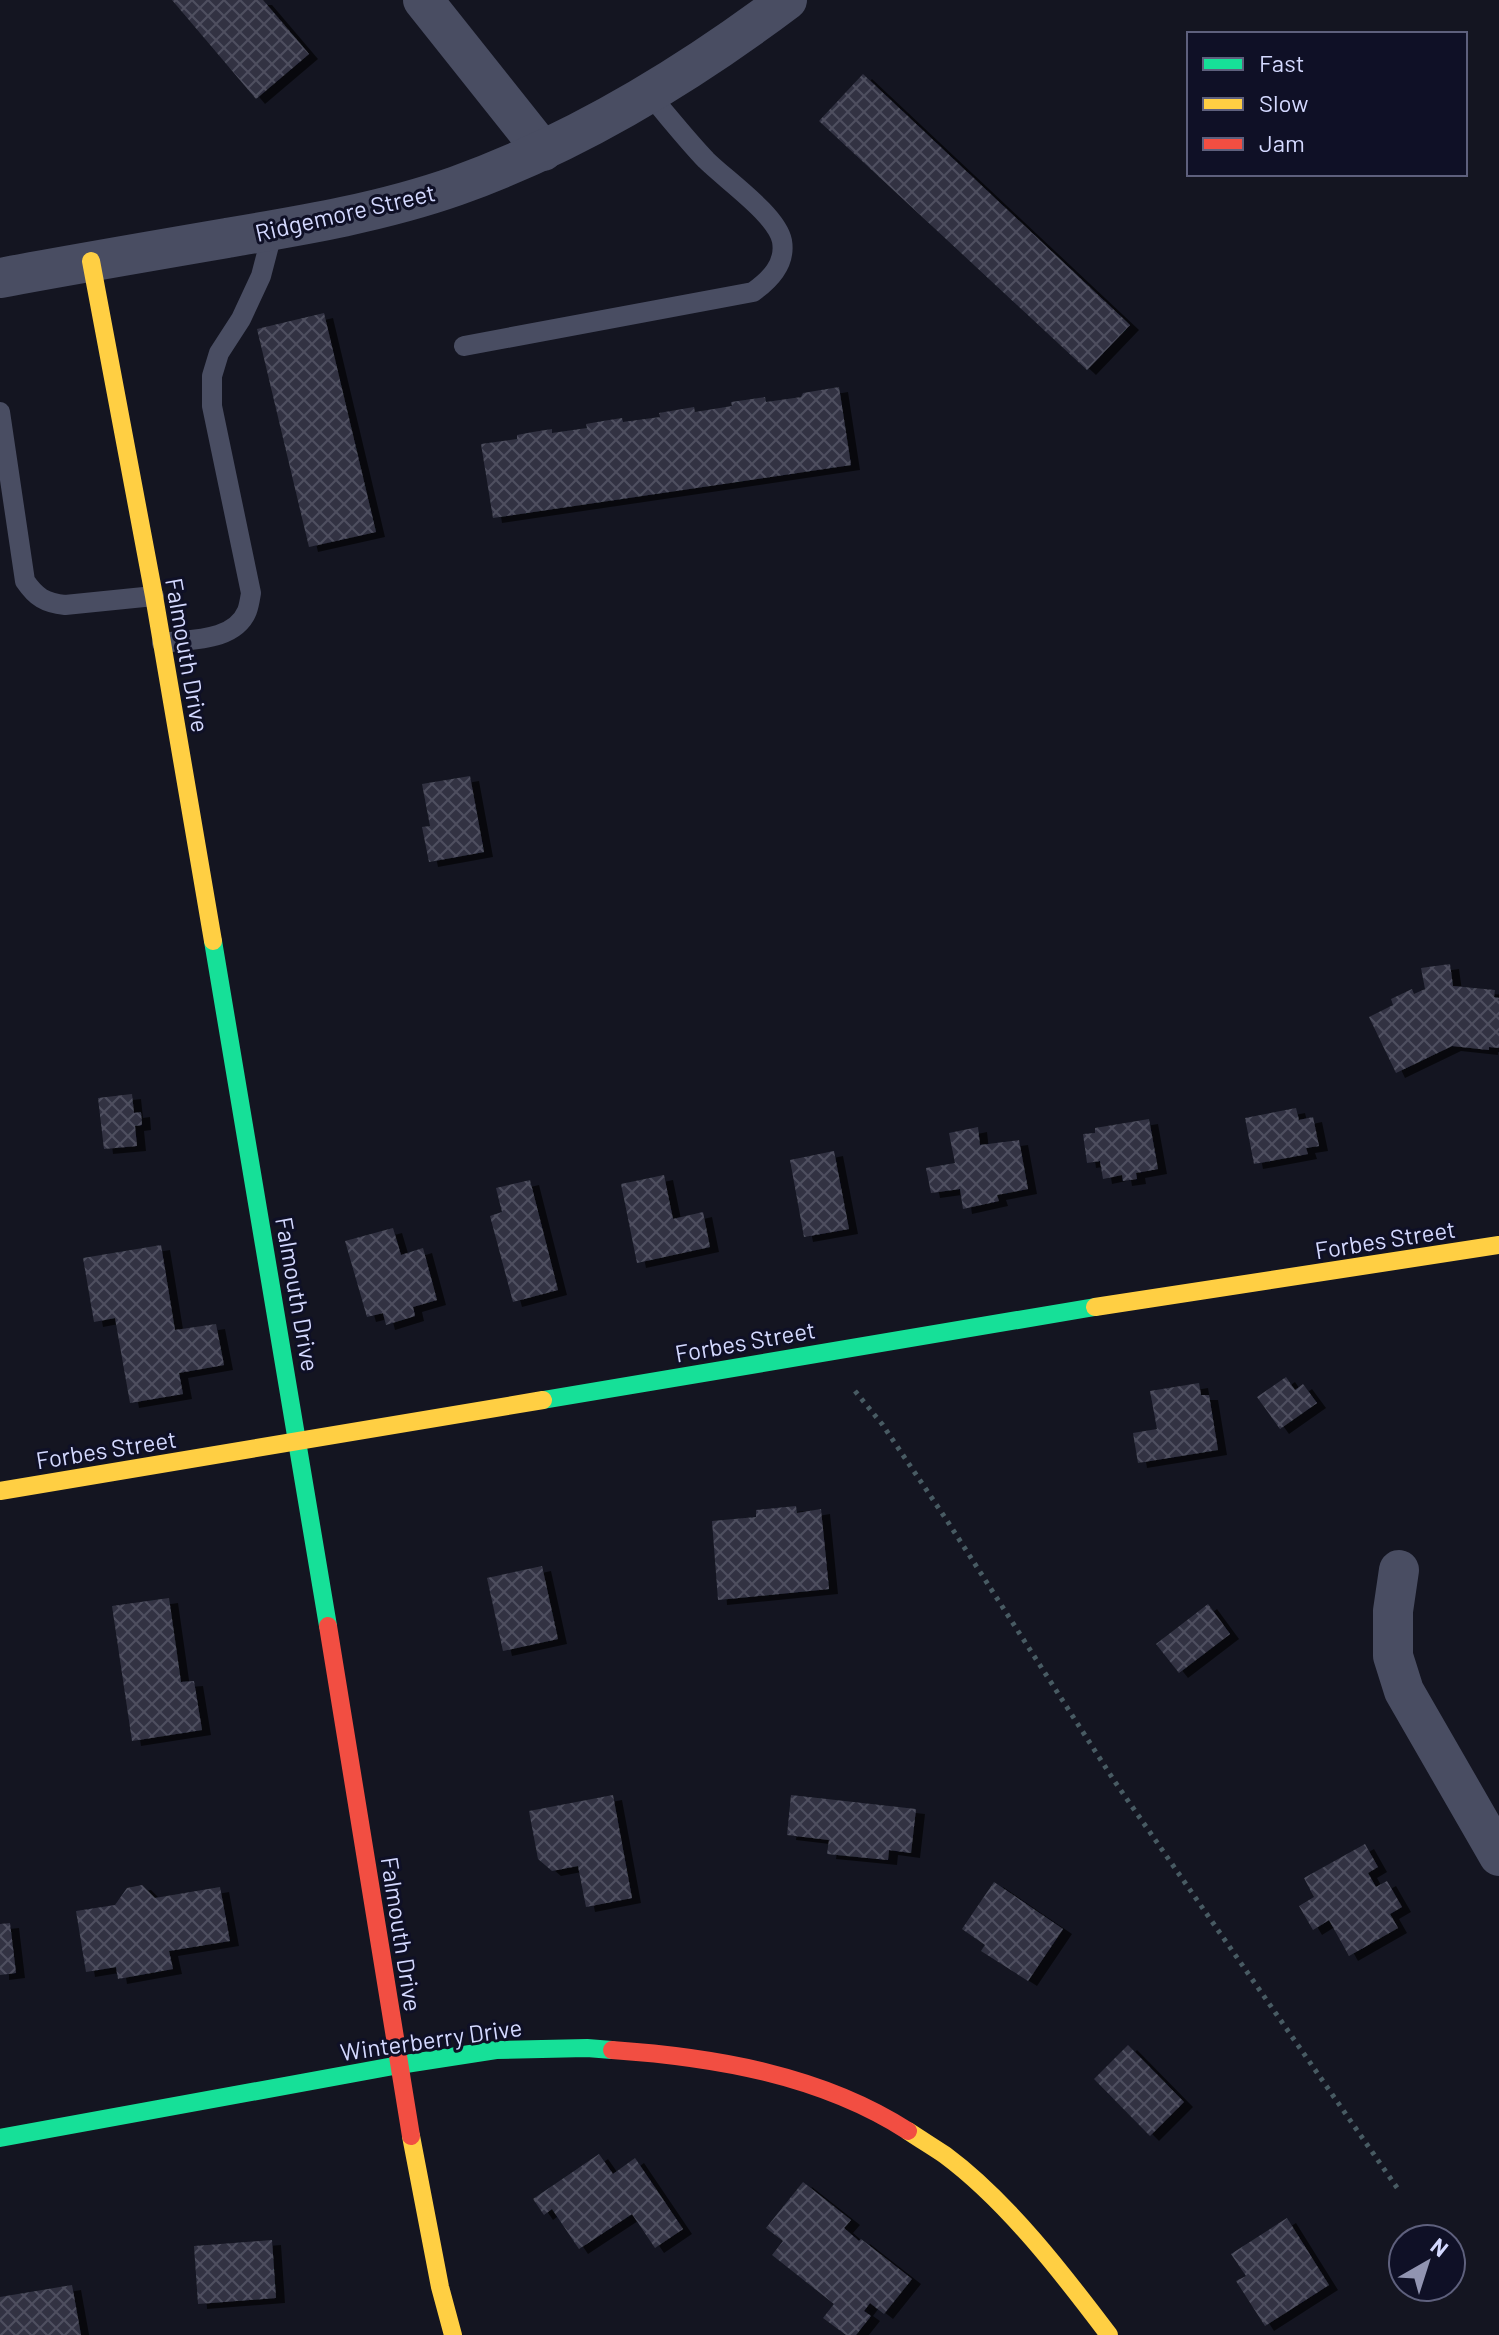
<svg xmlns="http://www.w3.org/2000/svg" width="1499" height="2335" viewBox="0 0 1499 2335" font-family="Barlow,sans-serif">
<defs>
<pattern id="building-cross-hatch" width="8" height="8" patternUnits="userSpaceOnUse" patternTransform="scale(2)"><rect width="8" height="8" fill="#323343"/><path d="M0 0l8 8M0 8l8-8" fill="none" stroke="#4f505f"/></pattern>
<filter id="shadow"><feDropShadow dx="9" dy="5" stdDeviation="0" flood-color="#0009"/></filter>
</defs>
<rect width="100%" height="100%" fill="#141521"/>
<!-- building -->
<g fill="url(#building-cross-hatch)" filter="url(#shadow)">
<polygon points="172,0 263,0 309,54 256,99"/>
<polygon points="863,74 1130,325 1087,370 819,121"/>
<polygon points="324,313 376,532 309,547 257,329"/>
<polygon points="839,387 851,465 493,518 481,444 517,439 517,435 533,432 552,429 552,433 587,428 586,424 603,421 622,418 623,422 660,417 659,413 694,407 695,412 732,406 731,402 752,399 765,397 766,402 801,397 803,393"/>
<polygon points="470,776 484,852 429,862 422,827 430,826 422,784"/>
<polygon points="1450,964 1453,986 1495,990 1494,997 1499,998 1499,1048 1489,1047 1489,1050 1452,1046 1396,1073 1369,1017 1393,1005 1391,999 1412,989 1414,994 1425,989 1421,968"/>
<polygon points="132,1094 134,1113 141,1112 142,1125 135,1126 137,1146 104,1149 98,1098"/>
<polygon points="1296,1108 1299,1120 1313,1117 1319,1146 1306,1148 1308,1154 1254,1164 1245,1118"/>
<polygon points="1149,1119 1158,1169 1136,1173 1137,1179 1123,1181 1122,1175 1103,1179 1100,1161 1087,1163 1083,1134 1095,1133 1095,1128"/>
<polygon points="978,1127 980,1145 1019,1140 1028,1189 997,1195 999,1201 963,1209 960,1189 931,1193 926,1168 955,1163 949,1133"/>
<polygon points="834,1151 849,1229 804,1237 790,1160"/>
<polygon points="664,1175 673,1219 703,1212 710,1247 637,1263 621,1184"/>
<polygon points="530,1180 558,1290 513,1302 490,1216 502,1212 496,1188"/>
<polygon points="393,1228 401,1255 423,1248 437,1300 413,1307 415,1316 386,1325 383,1313 367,1317 345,1241"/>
<polygon points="161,1245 175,1330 216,1324 224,1365 179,1373 183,1394 130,1403 115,1318 94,1322 83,1258"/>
<polygon points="1286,1377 1295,1390 1303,1384 1317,1403 1280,1429 1257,1397"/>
<polygon points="1199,1383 1201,1395 1209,1395 1218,1450 1138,1463 1133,1433 1157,1429 1150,1391"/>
<polygon points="796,1506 797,1513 821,1509 829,1589 718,1600 712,1521 756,1517 756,1510"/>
<polygon points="542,1566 558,1639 503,1651 487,1578"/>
<polygon points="169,1598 181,1682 194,1681 202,1730 132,1741 112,1606"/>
<polygon points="1208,1604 1230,1634 1179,1673 1156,1644"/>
<polygon points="613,1795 632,1898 586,1907 578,1866 552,1871 538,1859 529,1811"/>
<polygon points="791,1795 916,1809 911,1853 889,1850 888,1860 827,1854 829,1840 787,1835"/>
<polygon points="1365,1844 1378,1867 1368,1873 1376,1887 1387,1881 1402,1907 1390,1914 1398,1928 1349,1956 1329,1920 1313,1930 1299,1906 1314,1897 1304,1878"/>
<polygon points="994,1882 1063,1929 1028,1981 981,1951 985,1945 962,1929"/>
<polygon points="142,1885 155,1898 220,1887 230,1941 169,1951 173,1969 118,1979 116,1967 86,1972 76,1911 115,1905 127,1888"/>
<polygon points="10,1923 16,1973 0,1975 0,1924"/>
<polygon points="1128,2045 1184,2102 1150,2136 1094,2079"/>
<polygon points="599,2154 613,2174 635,2158 683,2229 655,2248 632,2214 579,2249 552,2209 544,2215 533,2199"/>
<polygon points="803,2182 851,2220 844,2228 859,2241 861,2239 912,2279 884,2314 870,2303 864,2311 871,2316 856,2335 846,2335 823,2318 834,2304 772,2255 783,2241 766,2228"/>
<polygon points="1287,2218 1329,2285 1265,2326 1236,2281 1246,2276 1231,2254"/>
<polygon points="272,2240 276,2298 198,2304 194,2246"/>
<polygon points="72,2285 81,2335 0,2335 0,2297"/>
</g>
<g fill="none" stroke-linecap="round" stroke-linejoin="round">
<!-- path -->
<polyline stroke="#485b63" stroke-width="5" stroke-dasharray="4 6" stroke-linecap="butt" points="855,1391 882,1424 946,1519 1115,1782 1400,2192"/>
<!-- lane -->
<g stroke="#494d62" stroke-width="20">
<path d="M464 346 753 292C770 280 786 264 782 241 777 215 726 180 706 160 686 139 668 116 649 94"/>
<path d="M0 412 25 581C36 597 45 603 65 605L154 596"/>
<path d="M162 643C189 639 234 642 247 611 249 606 250 599 251 593L212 406V376L219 353 241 319 261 276 273 230"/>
</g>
<!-- street -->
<g stroke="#494d62" stroke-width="40">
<polyline points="423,0 543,151"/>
<path d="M0 278C75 264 151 251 227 238 304 225 382 212 456 186 576 143 686 76 787 0"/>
<polyline points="1399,1570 1393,1611 1393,1656 1404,1691 1499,1856"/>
</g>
<!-- fast -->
<g stroke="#16e098" stroke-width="18">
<polyline points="213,941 328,1626"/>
<polyline points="543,1400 1095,1307"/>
<polyline points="0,2138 399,2065 496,2050 587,2048 612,2050"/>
</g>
<!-- slow -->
<g stroke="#ffcf43" stroke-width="18">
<polyline points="91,261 154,596 213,941"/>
<polyline points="1095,1307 1499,1245"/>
<polyline points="0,1491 543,1400"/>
<path d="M908 2131C920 2139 933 2147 945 2155 1007 2201 1063 2274 1109 2335"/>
<polyline points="411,2136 440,2287 453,2335"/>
</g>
<!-- jam -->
<g stroke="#f24e42" stroke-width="18">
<polyline points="328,1626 411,2136"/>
<path d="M612 2050C714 2057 821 2075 908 2131"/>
</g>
</g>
<g text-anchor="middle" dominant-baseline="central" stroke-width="6" stroke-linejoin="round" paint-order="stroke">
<!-- street labels -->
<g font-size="24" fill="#d4d9ff" stroke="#0f1026">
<text transform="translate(345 212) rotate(-13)">Ridgemore Street</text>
<text transform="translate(188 655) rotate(80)">Falmouth Drive</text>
<text transform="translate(1385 1239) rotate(-9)">Forbes Street</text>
<text transform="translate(298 1294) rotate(80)">Falmouth Drive</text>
<text transform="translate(745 1341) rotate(-10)">Forbes Street</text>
<text transform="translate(106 1449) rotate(-9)">Forbes Street</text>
<text transform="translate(402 1934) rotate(81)">Falmouth Drive</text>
<text transform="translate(431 2039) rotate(-8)">Winterberry Drive</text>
</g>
</g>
<!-- legend -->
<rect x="1187" y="32" width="280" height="144" fill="#0f1026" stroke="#5e607d" stroke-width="2"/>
<rect x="1203" y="58" width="40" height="12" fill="#16e098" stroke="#5e607d" stroke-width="2"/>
<text x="1259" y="72" font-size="24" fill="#d4d9ff">Fast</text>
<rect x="1203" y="98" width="40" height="12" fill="#ffcf43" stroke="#5e607d" stroke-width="2"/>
<text x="1259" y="112" font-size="24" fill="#d4d9ff">Slow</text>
<rect x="1203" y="138" width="40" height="12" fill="#f24e42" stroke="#5e607d" stroke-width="2"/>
<text x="1259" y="152" font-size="24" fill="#d4d9ff">Jam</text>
<!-- north arrow -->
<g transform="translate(1427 2263) rotate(39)"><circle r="38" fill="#0f1026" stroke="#5e607d" stroke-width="2"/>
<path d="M0-6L14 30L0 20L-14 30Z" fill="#9194b1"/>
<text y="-12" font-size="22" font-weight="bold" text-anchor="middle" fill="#d4d9ff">N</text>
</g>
</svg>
